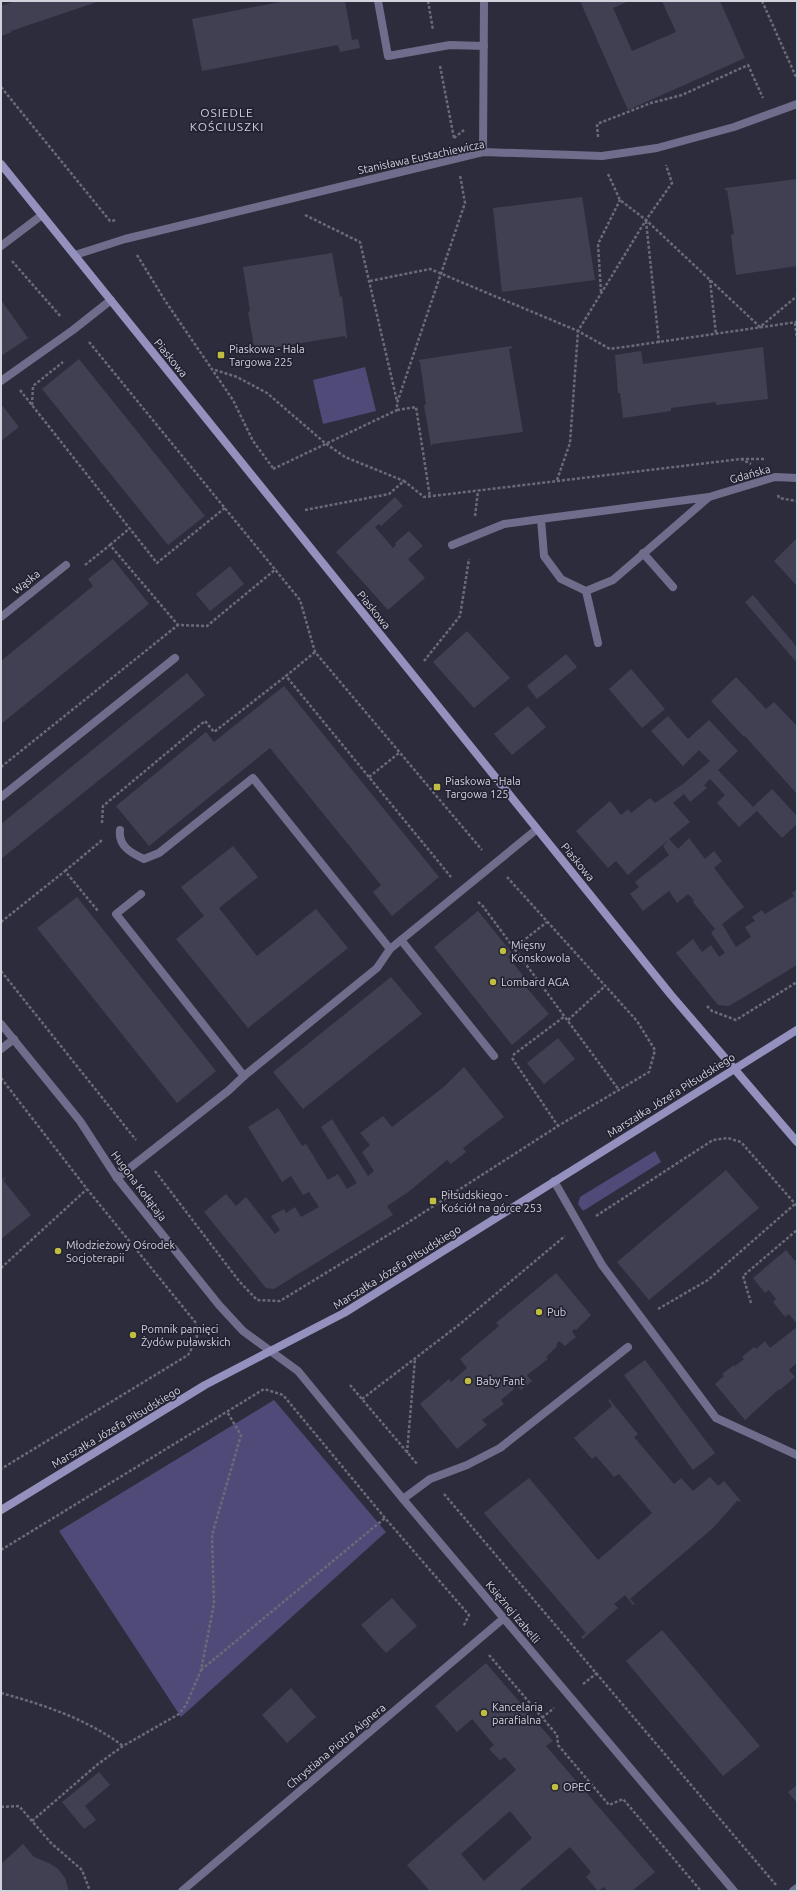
<svg xmlns="http://www.w3.org/2000/svg" width="798" height="1892" viewBox="0 0 798 1892" font-family="Ubuntu,sans-serif">
<rect width="100%" height="100%" fill="#2d2c3c"/>
<!-- green -->
<g fill="#4f4a77">
<polygon points="365,367 376,411 323,424 313,380"/>
<polygon points="655,1151 661,1162 583,1211 578,1204 580,1197"/>
<polygon points="274,1400 386,1532 181,1717 59,1531"/>
</g>
<!-- building -->
<g fill="#414052" fill-rule="evenodd">
<polygon points="15,1 100,1 11,31 12,32 1,36 1,6"/>
<polygon points="285,1 345,1 352,40 358,39 360,48 340,52 338,45 202,71 192,19"/>
<polygon points="580,1 629,1 613,8 632,51 676,32 662,1 720,1 745,58 628,110"/>
<polygon points="797,179 797,266 736,275 731,235 734,234 727,190 725,190 725,188"/>
<polygon points="582,197 595,280 502,292 493,208"/>
<polygon points="332,253 340,297 342,296 347,338 345,338 345,336 257,350 257,352 255,352 248,312 250,311 243,267"/>
<polygon points="1,300 28,338 1,356"/>
<polygon points="511,346 512,348 509,349 523,432 433,444 431,446 424,405 426,404 420,362 418,360"/>
<polygon points="763,347 768,399 716,405 716,402 671,408 671,411 623,418 620,393 618,393 615,355 641,351 643,364"/>
<polygon points="79,359 205,516 168,545 42,389"/>
<polygon points="1,404 19,427 1,441"/>
<polygon points="395,497 403,506 381,526 379,524 375,527 393,548 396,545 395,543 409,531 423,546 408,559 425,578 388,610 336,552"/>
<polygon points="797,538 797,586 774,561"/>
<polygon points="113,559 149,604 1,724 1,661 93,586 88,579"/>
<polygon points="230,566 244,584 210,611 196,594"/>
<polygon points="753,595 797,647 797,663 745,602"/>
<polygon points="467,631 510,678 474,708 433,662"/>
<polygon points="566,654 577,667 537,699 527,686"/>
<polygon points="631,669 665,709 642,728 609,689"/>
<polygon points="187,673 205,695 1,859 1,824"/>
<polygon points="736,677 766,709 774,702 797,726 797,794 745,736 744,737 711,701"/>
<polygon points="284,686 439,877 392,916 373,892 381,885 270,748 149,846 116,806 206,732 214,742"/>
<polygon points="528,706 546,727 512,755 494,734"/>
<polygon points="668,716 688,739 709,720 738,751 718,770 719,771 753,807 772,789 797,816 797,824 782,838 757,811 739,827 717,803 725,795 710,779 704,785 707,788 690,802 684,794 673,803 690,822 669,839 678,849 689,838 705,859 714,851 722,861 714,868 744,907 722,924 736,947 751,937 745,927 755,921 752,917 762,910 765,914 794,896 792,893 797,889 797,965 729,1006 718,1005 676,953 693,939 702,952 711,945 719,957 725,953 711,933 715,929 693,902 694,900 688,894 677,903 669,891 643,911 630,894 639,887 635,882 669,855 663,846 669,839 628,875 616,861 608,868 576,831 610,801 621,815 628,809 631,813 650,798 655,803 683,784 710,761 699,750 683,766 651,731"/>
<polygon points="233,846 258,877 219,908 257,956 316,909 348,948 248,1028 176,939 204,916 181,887"/>
<polygon points="77,897 216,1071 177,1103 37,928"/>
<polygon points="478,911 512,953 508,957 530,984 526,987 549,1014 512,1045 434,947"/>
<polygon points="391,977 422,1014 303,1109 273,1072"/>
<polygon points="558,1038 575,1059 544,1084 527,1063"/>
<polygon points="464,1067 504,1117 463,1148 466,1152 451,1164 447,1160 407,1193 387,1206 393,1215 274,1289 266,1288 204,1212 226,1194 236,1206 246,1197 275,1234 280,1230 271,1216 284,1209 286,1213 295,1207 301,1217 319,1207 309,1192 303,1195 291,1176 282,1182 248,1127 278,1108 302,1146 306,1144 328,1180 338,1174 347,1189 357,1183 321,1127 332,1119 368,1176 374,1171 362,1152 370,1145 360,1133 383,1116 392,1127 445,1086"/>
<polygon points="726,1170 759,1208 649,1300 617,1262"/>
<polygon points="5,1177 6,1178 3,1180 31,1215 1,1239 1,1180"/>
<polygon points="786,1250 795,1261 797,1259 797,1324 789,1314 785,1317 773,1302 776,1299 769,1290 765,1293 753,1278"/>
<polygon points="556,1273 591,1315 576,1330 574,1329 572,1332 576,1337 565,1346 559,1341 556,1345 557,1346 546,1357 548,1359 527,1375 532,1381 521,1390 516,1385 513,1387 514,1389 501,1400 504,1404 482,1420 487,1425 457,1449 420,1404 449,1379 451,1382 467,1368 460,1359 499,1326 496,1323"/>
<polygon points="797,1327 797,1363 789,1370 795,1377 780,1390 779,1389 745,1420 715,1384 724,1376 722,1374 734,1365 735,1366 744,1359 742,1357 754,1347 756,1349 765,1341 770,1348"/>
<polygon points="645,1360 715,1453 693,1470 624,1375"/>
<polygon points="609,1399 638,1434 634,1437 674,1484 681,1478 693,1491 710,1477 718,1486 724,1481 741,1501 739,1502 738,1500 713,1528 630,1599 635,1604 633,1605 625,1595 614,1604 618,1608 583,1639 581,1637 586,1633 484,1513 529,1478 598,1560 652,1513 619,1474 614,1477 596,1456 592,1459 574,1438 612,1406 608,1400"/>
<polygon points="392,1598 417,1626 386,1653 361,1625"/>
<polygon points="662,1630 760,1746 723,1776 626,1661"/>
<path d="M486 1663 553 1741 546 1746 655 1872 632 1891H607L604 1887 598 1891 586 1877 591 1872 570 1847 519 1891H430L407 1865 516 1770 505 1757 500 1760 489 1749 494 1745 472 1719 457 1732 435 1706ZM510 1811 532 1838 484 1881 461 1854Z"/>
<polygon points="291,1688 316,1717 287,1743 262,1715"/>
<polygon points="99,1772 110,1785 85,1806 96,1820 84,1829 62,1802"/>
<polygon points="797,1785 797,1803 788,1792"/>
<polygon points="23,1844 34,1857 49,1863 58,1869 65,1878 69,1891 1,1891 1,1864"/>
</g>
<g fill="none" stroke-linecap="round" stroke-linejoin="round">
<!-- path -->
<g stroke="#6b6a78" stroke-width="2.5" stroke-dasharray="3 2" stroke-linecap="butt">
<polyline points="428,1 433,30"/>
<polyline points="762,1 797,79"/>
<polyline points="440,66 454,138"/>
<polyline points="1,87 110,221 117,220"/>
<polyline points="598,137 597,124 651,103 682,95 748,65 763,98"/>
<polyline points="454,138 464,130"/>
<polyline points="608,174 620,200 646,220 760,327 797,296"/>
<polyline points="305,215 360,242 397,401"/>
<polyline points="646,221 659,343"/>
<polyline points="137,255 166,302 233,400 253,441 273,468"/>
<polyline points="12,261 61,317"/>
<polyline points="710,280 716,334"/>
<polyline points="370,281 430,269 578,331 610,349 797,322"/>
<polyline points="601,292 598,244 620,200"/>
<polyline points="795,323 797,339"/>
<polyline points="89,342 300,600 315,652 482,850"/>
<polyline points="215,370 237,377 267,393 325,443 345,457 404,481"/>
<polyline points="20,390 157,563 226,507"/>
<polyline points="32,405 33,386 63,362"/>
<polyline points="397,410 416,407 430,497"/>
<polyline points="741,459 764,459"/>
<polyline points="273,469 397,410 397,403 465,203 460,175"/>
<polyline points="557,480 570,443 578,331 646,220 672,183 666,165"/>
<polyline points="778,495 779,498 797,501"/>
<polyline points="305,510 389,494 404,481 424,497 741,459 751,464"/>
<polyline points="475,516 478,491"/>
<polyline points="110,545 130,528"/>
<polyline points="85,565 110,545 178,625"/>
<polyline points="315,652 286,676 451,877"/>
<polyline points="424,661 460,616 469,559"/>
<polyline points="1,767 178,625 207,626 276,569"/>
<polyline points="369,777 399,753"/>
<polyline points="102,823 103,806 205,721 214,732 286,676"/>
<polyline points="65,871 101,841 101,838"/>
<polyline points="478,902 482,905 619,1090"/>
<polyline points="1,922 65,871 98,911"/>
<polyline points="514,948 547,922"/>
<polyline points="1,971 136,1140"/>
<polyline points="707,1006 712,1011 736,1020 797,982"/>
<polyline points="568,1020 605,986"/>
<polyline points="513,1055 565,1016"/>
<polyline points="512,1058 558,1126"/>
<polyline points="1,1078 87,1189 196,1323 197,1339 188,1355 1,1469"/>
<polyline points="155,1171 239,1281 257,1300 280,1301 401,1227 558,1126 649,1072 655,1050 637,1021 507,877"/>
<polyline points="596,1216 713,1140 728,1138 741,1142 797,1206"/>
<polyline points="1,1268 87,1189"/>
<polyline points="751,1303 743,1276 797,1230"/>
<polyline points="658,1309 708,1280 795,1204"/>
<polyline points="350,1385 418,1465"/>
<polyline points="362,1399 460,1324 565,1236"/>
<polyline points="407,1453 415,1359"/>
<polyline points="444,1494 776,1885"/>
<polyline points="1,1550 264,1389 283,1395 385,1518 469,1615 463,1627"/>
<polyline points="489,1655 557,1735 558,1745 609,1805 623,1799 701,1891"/>
<polyline points="201,1670 385,1518"/>
<polyline points="583,1684 597,1673"/>
<path d="M1 1693C44 1705 87 1719 123 1746"/>
<polyline points="542,1718 554,1708"/>
<polyline points="1,1807 19,1806 51,1843 82,1870 90,1891"/>
<polyline points="32,1821 98,1764 123,1746 179,1714 186,1705 201,1670 214,1604 212,1535 241,1435 227,1412"/>
</g>
<!-- lane -->
<g stroke="#6f6d8b" stroke-width="8">
<polyline points="378,1 388,56 450,45 484,46"/>
<polyline points="483,152 484,1"/>
<polyline points="1,381 73,330 111,300"/>
<polygon points="709,497 613,580 586,591 561,579 544,556 541,519"/>
<polyline points="452,545 504,524 541,519"/>
<polyline points="643,553 673,587"/>
<polyline points="586,591 598,643"/>
<polyline points="1,797 175,658"/>
<path d="M120 830C118 846 131 853 144 859L159 853 253 778 390 949"/>
<polyline points="141,894 116,914 244,1076"/>
<polyline points="401,940 494,1056"/>
<polyline points="1,1049 14,1039"/>
<polyline points="117,1178 228,1091 244,1076 377,968 390,949 537,829"/>
<polyline points="554,1181 602,1265 716,1418 797,1455"/>
<polyline points="403,1499 430,1479 467,1465 500,1448 628,1347"/>
</g>
<!-- street -->
<g stroke="#6f6d8b" stroke-width="8">
<polyline points="1,246 42,215"/>
<polyline points="75,255 125,239 483,152 602,156 657,148 734,127 797,104"/>
<polyline points="709,497 775,477 797,478"/>
<polyline points="1,617 66,565"/>
<polyline points="1,1024 80,1121 117,1178 219,1305 243,1331 298,1371 403,1499 734,1891"/>
<polyline points="182,1891 504,1618"/>
<polyline points="793,1891 797,1888"/>
</g>
<!-- secondary -->
<g stroke="#9491bf" stroke-width="8">
<polyline points="1,164 671,995 797,1142"/>
<polyline points="1,1510 205,1385 344,1313 797,1030"/>
</g>
</g>
<!-- markers -->
<g fill="#c0be40" stroke="#232232" stroke-width="1.5">
<rect x="217" y="351" width="8" height="8" rx="2"/>
<rect x="433" y="783" width="8" height="8" rx="2"/>
<circle cx="503" cy="951" r="4"/>
<circle cx="493" cy="982" r="4"/>
<rect x="429" y="1197" width="8" height="8" rx="2"/>
<circle cx="58" cy="1251" r="4"/>
<circle cx="539" cy="1312" r="4"/>
<circle cx="133" cy="1335" r="4"/>
<circle cx="468" cy="1381" r="4"/>
<circle cx="484" cy="1713" r="4"/>
<circle cx="555" cy="1787" r="4"/>
</g>
<g text-anchor="middle" dominant-baseline="central" stroke-width="3.5" stroke-linejoin="round" paint-order="stroke">
<!-- street labels -->
<g font-size="11" fill="#d2d1dc" stroke="#232232">
<text transform="translate(421 157) rotate(-12)">Stanisława Eustachiewicza</text>
<text transform="translate(171 358) rotate(51)">Piaskowa</text>
<text transform="translate(750 474) rotate(-16)">Gdańska</text>
<text transform="translate(26 582) rotate(-39)">Wąska</text>
<text transform="translate(374 610) rotate(51)">Piaskowa</text>
<text transform="translate(578 862) rotate(51)">Piaskowa</text>
<text transform="translate(671 1095) rotate(-32)">Marszałka Józefa Piłsudskiego</text>
<text transform="translate(139 1186) rotate(53)">Hugona Kołłątaja</text>
<text transform="translate(397 1267) rotate(-32)">Marszałka Józefa Piłsudskiego</text>
<text transform="translate(116 1427) rotate(-31)">Marszałka Józefa Piłsudskiego</text>
<text transform="translate(513 1612) rotate(50)">Księżnej Izabelli</text>
<text transform="translate(336 1746) rotate(-40)">Chrystiana Piotra Aignera</text>
</g>
<!-- poi labels -->
<g font-size="11" fill="#d2d1dc" stroke="#232232" text-anchor="start">
<text x="229" y="349">Piaskowa - Hala<tspan x="229" dy="13">Targowa 225</tspan></text>
<text x="445" y="781">Piaskowa - Hala<tspan x="445" dy="13">Targowa 125</tspan></text>
<text x="511" y="945">Mięsny<tspan x="511" dy="13">Konskowola</tspan></text>
<text x="501" y="982">Lombard AGA</text>
<text x="441" y="1195">Piłsudskiego -<tspan x="441" dy="13">Kościół na górce 253</tspan></text>
<text x="66" y="1245">Młodzieżowy Ośrodek<tspan x="66" dy="13">Socjoterapii</tspan></text>
<text x="547" y="1312">Pub</text>
<text x="141" y="1329">Pomnik pamięci<tspan x="141" dy="13">Żydów puławskich</tspan></text>
<text x="476" y="1381">Baby Fant</text>
<text x="492" y="1707">Kancelaria<tspan x="492" dy="13">parafialna</tspan></text>
<text x="563" y="1787">OPEC</text>
</g>
<!-- neighbourhood labels -->
<g font-size="12" letter-spacing="1" fill="#d2d1dc" stroke="#232232">
<text x="227" y="112">OSIEDLE<tspan x="227" dy="14">KOŚCIUSZKI</tspan></text>
</g>
</g>
<!-- border -->
<rect width="798" height="1892" fill="none" stroke="#d2d1dc" stroke-width="4"/>
</svg>
